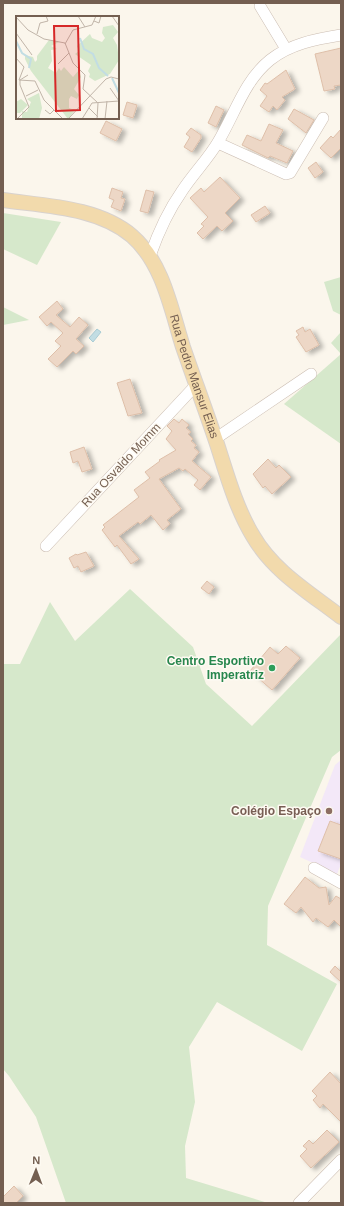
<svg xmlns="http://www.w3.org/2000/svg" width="344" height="1206" viewBox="0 0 344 1206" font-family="Arial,sans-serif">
<defs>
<filter id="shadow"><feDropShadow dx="4.5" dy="2.5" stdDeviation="2" flood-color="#0004"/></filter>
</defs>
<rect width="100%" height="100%" fill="#fbf6ec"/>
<!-- education -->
<polygon fill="#f3e8f8" points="341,760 341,864 337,874 300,857 335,765"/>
<!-- green -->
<g fill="#d6e8cb">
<polygon points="3,213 61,222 37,265 3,249"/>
<polygon points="341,277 341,315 333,311 324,282"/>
<polygon points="3,307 29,320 3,325"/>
<polygon points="341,332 341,354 331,343"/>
<polygon points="341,354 341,444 284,404"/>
<polygon points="130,589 193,647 206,684 252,726 341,634 341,750 332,757 268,906 267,945 337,984 302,1051 217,1002 189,1047 195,1102 185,1146 186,1178 268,1203 66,1203 36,1117 9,1076 3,1069 3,664 20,664 50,602 75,641"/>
</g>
<!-- water -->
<polygon fill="#c2dde3" stroke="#a9ccd4" points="97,329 101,332 93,342 89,338"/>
<!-- building -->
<g fill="#edd7c6" stroke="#debfa9" filter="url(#shadow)">
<polygon points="341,48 341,85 334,86 335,89 324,91 315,54"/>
<polygon points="286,70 295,89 282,97 285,100 277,110 273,106 269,112 260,106 267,96 260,90 265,83 267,84"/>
<polygon points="127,102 137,105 133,118 123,115"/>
<polygon points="216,106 224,110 216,127 208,123"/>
<polygon points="294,109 314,120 306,133 288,119"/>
<polygon points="106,121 122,129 116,141 100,133"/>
<polygon points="269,124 283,130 276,143 293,151 287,163 270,156 268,158 242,145 247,135 261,141"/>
<polygon points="191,128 201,135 201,138 192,152 184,147 190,137 186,134"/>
<polygon points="341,129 341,148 331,158 320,148 331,136 333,138"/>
<polygon points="316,162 323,172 315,178 308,168"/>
<polygon points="220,177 240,198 225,213 233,221 222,231 217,226 203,239 197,233 204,226 201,224 208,217 190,198 201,188 204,192"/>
<polygon points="112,188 123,192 121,198 125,199 121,211 111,207 114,200 109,198"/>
<polygon points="146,190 154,192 148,213 140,211"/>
<polygon points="265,206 270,213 256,222 251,215"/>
<polygon points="57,301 63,309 56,315 70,327 79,317 88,325 76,339 84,346 76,354 73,351 57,367 48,359 61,346 55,341 63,333 51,322 47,326 39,317"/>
<polygon points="303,327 305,332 310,329 319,345 306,352 296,337 299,335 296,331"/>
<polygon points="130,379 142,413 128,416 117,383"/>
<polygon points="174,419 179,423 182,419 189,425 186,428 191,432 188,434 193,439 191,441 196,445 194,448 199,452 192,461 211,477 200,490 194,485 198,480 185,469 183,471 179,468 159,479 181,509 167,520 170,524 163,530 151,515 140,524 138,522 119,536 139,559 131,564 117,545 115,547 102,530 105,527 103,525 139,497 134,490 150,478 145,472 160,461 159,460 176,450 166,439 172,431 167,426"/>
<polygon points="84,447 92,469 82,472 78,461 73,463 70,452"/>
<polygon points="268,459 276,468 279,465 291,477 272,494 265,486 263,488 253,474"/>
<polygon points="86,552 94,566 81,572 78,566 74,568 69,558 76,554 77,555"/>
<polygon points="207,581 214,587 209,594 201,588"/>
<polygon points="286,646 300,658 272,690 250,671 270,647 278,654"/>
<polygon points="330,821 341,825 341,859 318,851"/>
<polygon points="305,877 319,888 326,887 329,905 336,896 341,899 341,927 334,920 328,927 316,918 313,922 301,907 296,913 284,904"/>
<polygon points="335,966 341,972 341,982 330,972"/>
<polygon points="330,1072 341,1084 341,1122 323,1104 320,1108 313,1100 317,1096 312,1091"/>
<polygon points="327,1130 339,1142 311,1168 300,1156 307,1149 303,1146 309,1140 313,1144"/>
<polygon points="14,1186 23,1196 16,1203 3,1203 3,1197"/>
</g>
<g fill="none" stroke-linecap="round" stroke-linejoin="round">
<defs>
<g id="minor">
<polyline points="260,6 286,49"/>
<polyline points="218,143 286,174 290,173 323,118"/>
<path d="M150 256C158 233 168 211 182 191 193 174 208 159 218 142 235 114 244 81 270 60 290 44 316 39 341 35"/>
<polyline points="215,439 311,374"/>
<polyline points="46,546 196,385"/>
<polyline points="314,868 341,883"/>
<polyline points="299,1203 341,1160"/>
</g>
<g id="major">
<path id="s1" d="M3 200C45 206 98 207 132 236 163 263 171 309 183 347 194 379 206 411 217 444 227 475 236 508 253 536 273 571 310 593 341 617"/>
</g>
</defs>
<!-- minor casing -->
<use href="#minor" stroke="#ccbeb3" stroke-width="12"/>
<!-- major casing -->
<use href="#major" stroke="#d8d2ce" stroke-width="16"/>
<!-- minor -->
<use href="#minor" stroke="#fff" stroke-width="11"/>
<!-- major -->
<use href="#major" stroke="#f2daac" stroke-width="14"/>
</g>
<!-- markers -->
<circle fill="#2e9e5b" stroke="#fefaf2" stroke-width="1.5" cx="272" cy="668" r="4"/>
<circle fill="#8d6e63" stroke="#fefaf2" stroke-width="1.5" cx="329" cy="811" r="4"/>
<g text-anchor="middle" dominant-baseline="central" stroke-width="3" stroke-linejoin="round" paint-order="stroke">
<!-- street labels -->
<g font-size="12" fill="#745f51" stroke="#fefaf2">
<text stroke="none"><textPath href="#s1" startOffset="291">Rua Pedro Mansur Elias</textPath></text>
<text transform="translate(121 465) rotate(-47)">Rua Osvaldo Momm</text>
</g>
<!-- leisure labels -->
<g font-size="12" font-weight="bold" fill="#27864d" stroke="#fefaf2" text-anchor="end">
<text x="264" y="661">Centro Esportivo<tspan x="264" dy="14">Imperatriz</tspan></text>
</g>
<!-- education labels -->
<g font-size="12" font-weight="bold" fill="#785e54" stroke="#fefaf2" text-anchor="end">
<text x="321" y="811">Colégio Espaço</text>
</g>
</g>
<!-- overview -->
<g transform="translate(16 16)">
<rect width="103" height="103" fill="#fbf6ec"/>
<path d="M97 9 102 16 97 22 101 29 103 44 94 58 79 65 73 61 74 58 72 55 75 49 59 38 63 35 61 30 74 18 76 22 86 26 89 22 86 17 87 11ZM33 24 43 26 35 30 41 33 35 34 36 45 32 52 40 57 43 52 45 55 48 51 57 61 63 54 65 61 58 73 63 79 61 83 55 80 53 83V92L59 94 52 103 15 55 9 43V39L17 41 19 46 21 44V40ZM23 77 26 92 23 103H6V95L11 96 15 86 11 83ZM5 83 12 89 4 97H0V86Z" fill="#d6e8cb"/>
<path fill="none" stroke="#c2dde3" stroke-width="2" d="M64 22 68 33 77 38 83 52 92 60M0 25 6 37 15 43 13 52M96 62 103 77"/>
<path fill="none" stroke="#c1b5a9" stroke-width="1" d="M62 0 69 11M96 0 103 10M0 1 12 14 28 23 49 27 57 47 69 59 67 73 82 87 81 103M78 5 83 7 85 0M0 17 16 39M21 18 24 7 32 5 30 0M49 28 57 14 76 9 80 0M0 42 8 51 3 64 19 65 28 84 47 103M42 48 53 37M94 72 103 85M10 80 22 74M73 92 82 101M29 94 34 98 38 94M1 103 13 91 4 69V64L12 59M52 103 90 63 95 61 103 63M66 103 76 87 103 85M89 103 91 85"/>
<path fill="#d62828" fill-opacity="0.15" stroke="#d62828" stroke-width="2" d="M38 10H62L64 94 40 95Z"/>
<rect width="103" height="103" fill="none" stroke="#745f51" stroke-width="2"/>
</g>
<!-- border -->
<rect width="344" height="1206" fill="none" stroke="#745f51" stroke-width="8"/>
<!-- north arrow -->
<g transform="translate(36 1170) rotate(1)" stroke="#fefaf2" stroke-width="3" paint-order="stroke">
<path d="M0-3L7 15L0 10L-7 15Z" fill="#745f51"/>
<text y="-6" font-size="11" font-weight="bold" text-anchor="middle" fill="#745f51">N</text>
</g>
</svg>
